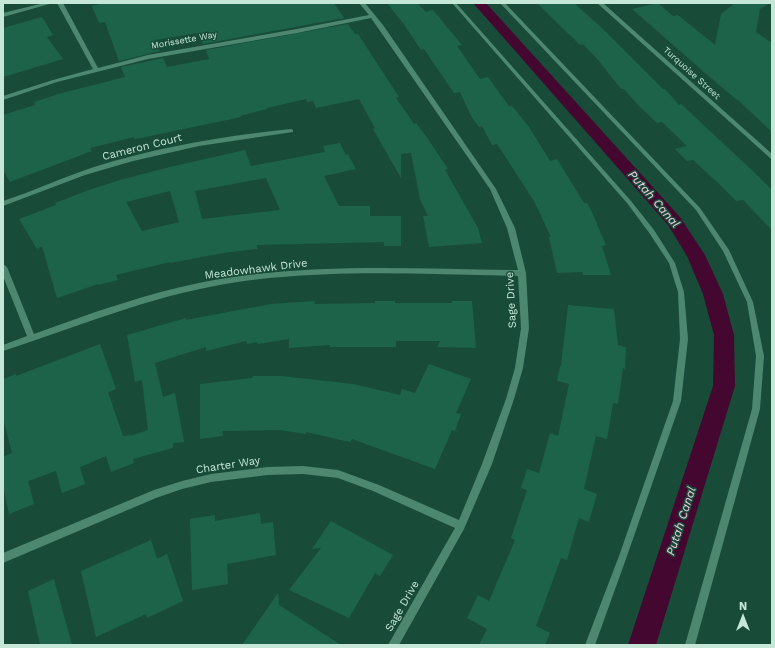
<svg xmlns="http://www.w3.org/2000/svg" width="775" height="648" viewBox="0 0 775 648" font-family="'Work Sans',sans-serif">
<rect width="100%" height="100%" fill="#184c39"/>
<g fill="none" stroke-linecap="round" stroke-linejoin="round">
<!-- canal -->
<polygon fill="#440830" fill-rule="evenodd" points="473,3 486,3 680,217 705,255 723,294 734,335 735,386 656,645 628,645 713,386 714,335 703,294 687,256 668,225"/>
</g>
<!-- building -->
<g fill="#1d634a" fill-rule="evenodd">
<polygon points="105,3 334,3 344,18 203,44 198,33 154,40 160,51 119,61 105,22 99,23 92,6"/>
<polygon points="387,3 417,3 426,12 433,10 462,45 457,46 480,79 488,77 509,106 512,106 529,127 550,161 557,159 584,203 587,203 591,210 606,245 602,246 611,275 583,275 582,272 557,273 549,237 551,237 534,201 497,144 492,145 482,126 479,127 471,116 460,92 454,93 424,49 421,50 403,23"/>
<polygon points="537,3 574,3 604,30 663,89 665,89 679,105 681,104 754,172 772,190 772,230 743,200 736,201 716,181 693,160 687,161 675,149 687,146 662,122 657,123 639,106 624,89 621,89 599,61 583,44 580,45"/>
<polygon points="658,3 673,16 678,15 715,45 721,14 735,3 770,3 760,9 756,32 772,43 772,132 738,100 737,100 719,85 632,9"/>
<polygon points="42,17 53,35 47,37 63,59 3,77 3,28"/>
<polygon points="348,24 355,34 358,34 399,97 396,98 414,124 416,123 428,139 448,169 445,170 478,228 482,243 429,247 423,216 428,216 420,199 411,153 401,154 401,178 373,129 375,128 359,99 316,108 313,101 307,102 306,99 267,108 267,109 240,116 241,117 141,138 134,139 134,137 90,148 92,151 10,182 3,170 3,115 35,105 34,102 62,93 125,77 121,67 163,58 167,67 209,59 206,50"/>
<path d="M340 143 346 155 348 154 356 169 324 176 339 206H370V216H401V246H384V242L257 245V249L223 253 170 263V262L116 275 118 280 98 285V284L57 298 42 246 37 249 19 219 56 205 55 203 89 190 120 180 170 167 245 150 251 166 325 152 323 146ZM266 178 280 210 202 219 195 191ZM170 191 179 222 142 231 126 202Z"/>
<polygon points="314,301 315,304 375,303 375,301 395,301 395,303 452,303 452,301 472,301 476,348 437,347 440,341 396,341 396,347 330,347 330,345 289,348 289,339 258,344 257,342 247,344 246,341 206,351 206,347 155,363 163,397 175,393 184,442 173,443 173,448 133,459 134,463 111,472 106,456 80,467 85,484 62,493 56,471 28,481 34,504 9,514 3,485 3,457 12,453 3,418 3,379 16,374 16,376 100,344 116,389 108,392 123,436 133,435 148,430 142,380 135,382 127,335 186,318 186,320 271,304"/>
<polygon points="568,305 614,309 618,345 626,347 625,369 623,368 618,404 613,403 607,439 596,436 584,489 597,494 589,522 579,518 567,560 561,558 536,626 550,633 545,645 479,645 487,629 467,618 478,595 489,601 515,540 511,538 527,490 521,488 527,469 539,473 550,433 558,436 569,384 557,381 560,366 561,366"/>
<polygon points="429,364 471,379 456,413 461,414 455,431 452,430 435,469 352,439 350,442 306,432 306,434 279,430 222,431 223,436 200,439 200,384 252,378 253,376 281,376 353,384 400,395 402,389 415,393"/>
<polygon points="260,513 261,524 273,522 276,555 227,564 228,584 192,590 190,519 215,515 215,521"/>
<polygon points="331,521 393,555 380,576 375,573 349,618 289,590 321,548 312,549"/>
<polygon points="151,540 157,559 167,554 183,601 147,618 146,614 96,637 81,571"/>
<polygon points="54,579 72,645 40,645 28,591"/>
<polygon points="278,593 279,605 341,645 242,645"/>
</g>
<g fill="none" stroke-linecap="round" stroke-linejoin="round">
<!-- service -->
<g fill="#4d876f" fill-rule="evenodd">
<polygon points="452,3 456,3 631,201 654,230 675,263 684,292 688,339 681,401 627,556 595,645 585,645 619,556 673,401 680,339 678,292 669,263 650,234 627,203"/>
<polygon points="500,3 505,3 700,208 729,250 753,302 764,356 760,409 695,645 685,645 752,409 756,356 747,302 723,251 696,210"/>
</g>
<!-- minor -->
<g fill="#4d876f" fill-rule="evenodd">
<path d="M57 3H63L98 68 148 55 297 29 369 15 359 3H365L383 25 496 189 515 228 526 273 529 328 523 368 514 399 492 464 464 529 399 645H388L455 528 373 491 338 478 303 474 267 475 211 482 182 489 156 498 3 563V553L154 490 182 481 211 474 267 467 303 466 338 470 379 485 459 520 482 464 506 399 515 368 521 328 518 276C421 274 322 268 225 284 148 297 77 327 3 351V345L27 336 3 276V264L7 267 34 334C97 311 161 288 227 278 323 263 421 269 518 270L507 228 490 189 371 18 297 33 148 59 57 82 3 100V96L53 80 93 69Z"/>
<polygon points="597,3 603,3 772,154 772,159 770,158"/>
<path d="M291 129 293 130V132L199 146 133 161 85 175 3 206V201C34 191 63 177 94 167 158 147 224 136 291 129Z"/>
</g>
<!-- tertiary -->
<polygon fill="#4d876f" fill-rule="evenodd" points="44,3 53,3 3,17 3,13"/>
</g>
<g text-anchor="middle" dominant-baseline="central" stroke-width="3" stroke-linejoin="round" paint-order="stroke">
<!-- far-street labels -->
<g font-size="9" fill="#c6e7d7" stroke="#184c39">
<text transform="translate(184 40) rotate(-10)">Morissette Way</text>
<text transform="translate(692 73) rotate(42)">Turquoise Street</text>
</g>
<!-- street labels -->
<g font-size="11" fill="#c6e7d7" stroke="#184c39">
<text transform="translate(142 147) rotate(-14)">Cameron Court</text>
<text transform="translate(256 269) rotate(-7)">Meadowhawk Drive</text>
<text transform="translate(511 300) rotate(-93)">Sage Drive</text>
<text transform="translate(228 465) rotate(-9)">Charter Way</text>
<text transform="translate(402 606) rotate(-60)">Sage Drive</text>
</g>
<!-- water labels -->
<g font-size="12" font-style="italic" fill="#f3cce0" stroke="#184c39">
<text transform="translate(654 199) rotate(49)">Putah Canal</text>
<text transform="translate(681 521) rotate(-72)">Putah Canal</text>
</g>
</g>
<!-- border -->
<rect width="775" height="648" fill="none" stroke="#c6e7d7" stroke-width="8"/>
<!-- north arrow -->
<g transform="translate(743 616)" stroke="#184c39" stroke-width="3" paint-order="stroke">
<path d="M0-3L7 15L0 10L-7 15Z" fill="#c6e7d7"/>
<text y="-6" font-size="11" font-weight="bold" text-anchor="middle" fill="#c6e7d7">N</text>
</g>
</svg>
